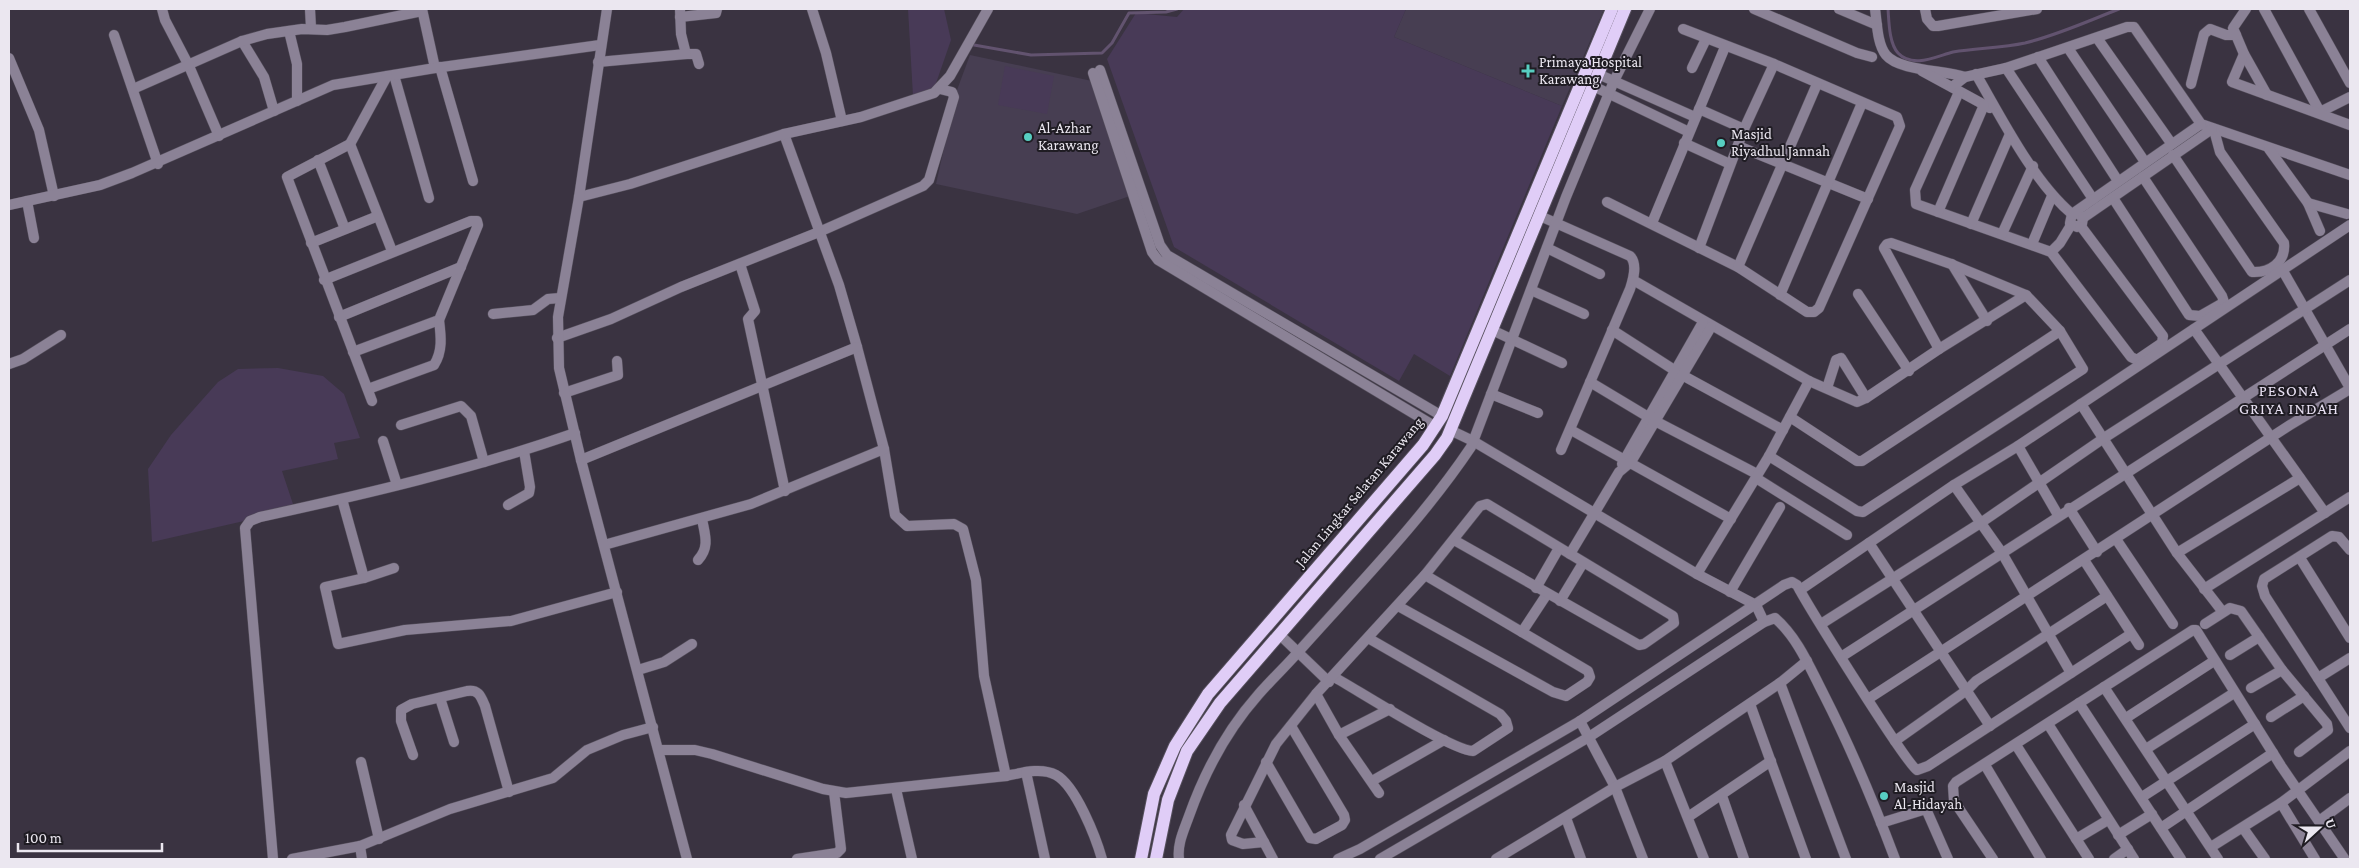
<svg xmlns="http://www.w3.org/2000/svg" width="2359" height="868" viewBox="0 0 2359 868" font-family="'Crimson Pro',serif">
<rect width="100%" height="100%" fill="#3a3341"/>
<!-- built -->
<g fill="#473e52">
<polygon points="1406,9 1604,9 1562,106 1394,37"/>
<polygon points="970,55 1092,81 1130,196 1077,214 936,184 957,90"/>
</g>
<!-- green -->
<g fill="#483a57">
<polygon points="908,9 944,9 951,40 934,89 913,96"/>
<polygon points="1184,9 1406,9 1394,37 1562,106 1450,376 1414,354 1399,381 1174,247 1107,59 1136,13 1177,17"/>
<polygon points="1005,66 1054,76 1047,114 998,105"/>
<polygon points="278,368 323,376 344,394 360,438 334,443 338,459 282,471 293,504 244,521 152,542 148,469 171,435 218,382 238,369"/>
</g>
<g fill="none" stroke-linecap="round" stroke-linejoin="round">
<!-- stream -->
<g stroke="#62536f" stroke-width="3">
<path d="M1888 9C1889 22 1889 43 1898 53 1913 69 1937 56 1953 52 1977 48 2002 48 2025 43 2058 35 2088 21 2119 9"/>
<polyline points="974,45 1031,55 1102,53 1112,43 1129,13 1166,12 1177,9"/>
</g>
<defs>
<g id="minor">
<polyline points="162,9 165,20 189,66 219,136"/>
<polyline points="310,9 311,28"/>
<polyline points="422,9 435,68"/>
<polyline points="680,9 681,34 686,54 696,54 699,64"/>
<polyline points="812,9 826,53 842,121"/>
<polyline points="1754,9 1857,53 1872,57"/>
<polyline points="1839,9 1877,25"/>
<path d="M1875 9C1877 22 1877 44 1886 55 1899 71 1945 70 1965 77"/>
<polyline points="1925,9 1927,19 1933,26 1938,26 2037,9"/>
<polyline points="2246,9 2233,28 2244,54 2267,95"/>
<polyline points="2264,9 2320,112 2350,97"/>
<polyline points="2309,9 2350,83"/>
<polyline points="680,17 716,13 717,9"/>
<polyline points="289,31 297,64 297,101"/>
<polyline points="114,35 158,164"/>
<polyline points="2097,38 2171,143"/>
<polyline points="242,41 264,77 274,111"/>
<polyline points="2068,48 2145,162"/>
<polyline points="2244,54 2232,82 2350,125"/>
<polyline points="2038,57 2118,181"/>
<polyline points="9,58 39,130 54,196"/>
<polyline points="598,62 686,54"/>
<polyline points="440,67 473,181"/>
<polyline points="1692,68 1706,39"/>
<polyline points="2006,68 2093,199"/>
<polyline points="1100,70 1160,245 1167,255 1442,416"/>
<polyline points="1922,71 1990,108"/>
<polyline points="1093,73 1152,252 1158,260 1436,427"/>
<polyline points="1598,74 1695,117"/>
<path d="M1976 74C2002 119 2033 181 2072 214"/>
<polyline points="394,75 429,198"/>
<polyline points="2191,84 2204,34 2210,29 2226,35 2236,35"/>
<polyline points="1593,86 1689,132"/>
<polyline points="1952,87 1965,77 2006,68 2127,27 2134,27 2201,124 2350,175"/>
<polyline points="133,89 242,41 267,34 302,29 327,30 345,27 422,11"/>
<polyline points="1959,92 1915,190 1916,204 2051,252 2131,357 2137,360 2162,343 2163,336 2080,225"/>
<polyline points="1699,109 1744,129"/>
<polyline points="784,134 839,285 857,347 884,449 895,515 907,526 954,524 963,529 976,580 984,676 1006,776"/>
<polyline points="1684,143 1730,164"/>
<polyline points="350,144 392,251"/>
<polyline points="1738,146 1868,199"/>
<polyline points="2269,149 2308,203 2320,231"/>
<path d="M2173 155 2252 272C2270 273 2286 262 2284 243L2220 152 2214 130"/>
<polyline points="318,160 345,229"/>
<polyline points="579,197 630,184 784,134 861,117 934,93 950,76 988,9"/>
<polyline points="2113,198 2189,315 2200,316 2221,304 2224,302 2222,296 2143,177"/>
<polyline points="27,201 34,238"/>
<polyline points="1607,202 1738,267 1807,312 1814,312 1819,308 1900,126 1897,117 1774,64 1683,29"/>
<polyline points="2308,203 2347,214"/>
<polyline points="9,205 100,185 132,173 333,85 435,68 600,45"/>
<polyline points="1938,212 1984,105"/>
<polyline points="2076,212 2083,218 2082,224 2077,227 2070,223 2072,214 2201,124"/>
<path d="M1540 216 1630 256C1638 264 1633 280 1630 289L1561 450"/>
<polyline points="2083,218 2212,129"/>
<polyline points="1652,223 1725,47"/>
<polyline points="1971,224 2010,134"/>
<polyline points="2002,234 2033,166"/>
<polyline points="311,243 378,216"/>
<polyline points="2032,244 2052,196"/>
<polyline points="1547,248 1600,274"/>
<polyline points="1699,248 1744,129 1774,64"/>
<polyline points="2051,252 2060,243 2071,225"/>
<polyline points="740,264 755,311 748,319 785,491"/>
<polyline points="1952,264 1987,321"/>
<polyline points="1738,267 1817,84"/>
<polyline points="2283,271 2350,388"/>
<polyline points="324,280 471,221 477,221 478,225 439,320 353,352"/>
<polyline points="1633,280 1809,381 1857,402 1866,398 1939,349 2026,295"/>
<polyline points="1531,290 1584,314"/>
<polyline points="1858,294 1909,371"/>
<polyline points="1780,295 1862,103"/>
<polyline points="493,314 533,310 548,299 560,298"/>
<polyline points="339,317 461,267"/>
<polyline points="2194,329 2325,513"/>
<polyline points="1492,330 1562,363"/>
<polyline points="1612,330 1682,375 1783,430"/>
<polyline points="557,338 611,319 681,287 819,232 923,186 929,180 954,97 952,92 940,89"/>
<polyline points="9,364 23,359 61,335"/>
<polyline points="1590,382 1655,421 1757,474"/>
<polyline points="1827,388 1836,360 1841,358 1866,398"/>
<path d="M368 389 434 365C443 351 441 336 439 320"/>
<polyline points="564,393 618,375 617,361"/>
<polyline points="1491,394 1538,413"/>
<polyline points="372,401 287,177 350,144 387,76"/>
<polyline points="2081,404 2177,553 2222,611"/>
<polyline points="1790,417 1857,461 1862,461 2060,331"/>
<polyline points="401,425 461,406 471,416 484,462"/>
<polyline points="1450,430 1473,441 1697,574 1756,605 1764,622"/>
<polyline points="1571,430 1731,519"/>
<polyline points="383,441 397,485"/>
<polyline points="2018,446 2058,515"/>
<polyline points="1769,456 1857,511 1863,512 2083,369 2060,331 2026,295 1951,264 1891,243 1887,244 1884,248 1939,349"/>
<polyline points="581,460 857,347"/>
<polyline points="1622,464 1703,322"/>
<polyline points="1756,478 1847,535"/>
<polyline points="1954,485 2002,553 2071,673"/>
<polyline points="342,499 364,578 325,587 338,644 405,630 511,621 617,592"/>
<polyline points="508,505 529,493 530,487 524,451"/>
<polyline points="2069,508 2097,552"/>
<polyline points="2116,539 2173,624"/>
<polyline points="1869,543 1990,726"/>
<polyline points="604,545 751,504 884,449"/>
<polyline points="2350,550 2339,537 2332,536 2264,579 2262,586 2265,596 2350,728"/>
<polyline points="2177,553 2300,478"/>
<polyline points="1570,554 1619,472 1631,462 1711,327"/>
<polyline points="2300,558 2350,638"/>
<path d="M698 560C710 547 705 535 702 519"/>
<polyline points="2084,560 2139,645"/>
<polyline points="1697,574 1769,456 1809,381"/>
<polyline points="364,578 394,568"/>
<polyline points="1536,588 1559,548"/>
<polyline points="2204,589 2350,497"/>
<polyline points="1800,590 1954,485 2018,446 2350,225"/>
<polyline points="1730,592 1780,507"/>
<polyline points="1560,601 1583,563"/>
<polyline points="1398,606 1553,692 1566,696 1587,682 1590,677 1588,671 1425,575"/>
<polyline points="1821,624 1982,522 2104,438 2350,280"/>
<polyline points="2205,624 2230,608 2241,611 2282,670 2327,724 2328,730 2299,752"/>
<polyline points="1522,632 1547,594"/>
<polyline points="1280,635 1329,682"/>
<polyline points="2230,655 2259,637"/>
<polyline points="1841,657 2350,329"/>
<polyline points="638,670 664,662 692,644"/>
<path d="M1334 677C1359 691 1451 750 1473 751L1508 728 1506 721 1500 714 1368 638"/>
<polyline points="2318,678 2350,658"/>
<polyline points="1780,683 1846,859"/>
<polyline points="2104,687 2218,859"/>
<polyline points="2251,688 2282,670"/>
<polyline points="1316,694 1339,735 1379,793"/>
<polyline points="440,698 454,742"/>
<polyline points="1868,699 2290,425 2350,389"/>
<polyline points="2079,703 2181,859"/>
<polyline points="1750,704 1806,859"/>
<polyline points="2271,717 2304,696"/>
<polyline points="2126,718 2214,661"/>
<polyline points="1580,721 1615,787 1643,859"/>
<polyline points="2048,724 2134,859"/>
<polyline points="1339,735 1390,709"/>
<polyline points="1895,741 1967,690 1976,681 2107,596"/>
<polyline points="2016,745 2089,859"/>
<polyline points="2146,749 2234,693"/>
<path d="M659 750H695L712 754 823 789 846 793 1006 776C1021 773 1041 767 1056 775 1076 786 1096 838 1102 859"/>
<path d="M413 755 401 721V710L412 704 467 691C479 689 481 697 485 706L509 792"/>
<polyline points="1665,761 1704,859"/>
<polyline points="361,762 379,839"/>
<polyline points="1266,762 1310,838 1316,839 1342,825 1345,820 1344,815 1291,726"/>
<polyline points="1985,765 2041,859"/>
<polyline points="1026,772 1045,859"/>
<polyline points="1372,781 1444,740"/>
<polyline points="896,789 912,859"/>
<polyline points="1722,796 1744,859"/>
<polyline points="2142,797 2255,724"/>
<polyline points="2281,803 2315,859"/>
<polyline points="1244,805 1273,859"/>
<polyline points="1688,817 1771,761"/>
<polyline points="1566,818 1581,859"/>
<polyline points="2319,821 2350,798"/>
<polyline points="1881,823 1926,809 1948,859"/>
<polyline points="2161,828 2273,753"/>
<polyline points="2243,828 2265,859"/>
<polyline points="2118,835 2152,814"/>
<polyline points="2076,839 2108,820"/>
<polyline points="1264,842 1243,844 1232,840 1231,835 1276,744 1316,694 1425,575 1480,506 1487,504 1673,616 1674,623 1644,644 1639,645 1454,540"/>
<polyline points="360,846 362,859"/>
<polyline points="2211,847 2281,803 2350,751"/>
<path d="M273 859 245 528 250 521 260 517C366 494 473 469 575 433"/>
<polyline points="292,859 360,846 450,809 553,778 587,750 623,735 653,727"/>
<polyline points="797,859 837,853 841,849 834,792"/>
<path d="M1179 859C1177 844 1184 830 1189 816 1205 771 1227 730 1258 695 1272 679 1287 665 1300 650 1358 585 1422 520 1471 447L1566 197 1614 81 1650 9"/>
<path d="M1338 859 1360 849 1580 721 1784 585 1792 582 1797 585C1808 606 1907 765 1917 770L1928 766 2131 634"/>
<path d="M1380 859 1589 737 1764 622 1775 618C1798 638 1810 668 1824 695 1851 748 1874 803 1895 859"/>
<polyline points="1496,859 1615,787 1665,761 1780,683 1807,661"/>
<polyline points="1993,859 1954,801 1953,786 1956,782 2193,630 2196,630 2281,766 2344,858"/>
<polyline points="2114,859 2128,849"/>
</g>
<polyline id="tertiary" points="607,9 579,197 558,317 559,368 581,460 687,859"/>
<g id="primary">
<polyline points="1141,859 1154,794 1175,746 1208,694 1423,445 1442,416 1612,9"/>
<polyline points="1156,859 1168,800 1187,751 1220,703 1435,455 1447,438 1625,9"/>
</g>
</defs>
<!-- minor casing -->
<use href="#minor" stroke="#56505d" stroke-width="11"/>
<!-- tertiary casing -->
<use href="#tertiary" stroke="#56505d" stroke-width="11"/>
<!-- primary casing -->
<use href="#primary" stroke="#56505d" stroke-width="14"/>
<!-- minor -->
<use href="#minor" stroke="#8b8296" stroke-width="10"/>
<!-- tertiary -->
<use href="#tertiary" stroke="#8b8296" stroke-width="10"/>
<!-- primary -->
<use href="#primary" stroke="#e0cdf7" stroke-width="12"/>
</g>
<!-- markers -->
<g fill="#57cec1" stroke="#1f1c23" stroke-width="2">
<path d="M1525.5 63.5h5v5h5v5h-5v5h-5v-5h-5v-5h5z"/>
<circle cx="1028" cy="137" r="5"/>
<circle cx="1721" cy="143" r="5"/>
<circle cx="1884" cy="796" r="5"/>
</g>
<g text-anchor="middle" dominant-baseline="central" stroke-width="4" stroke-linejoin="round" paint-order="stroke">
<!-- poi labels -->
<g font-size="15" fill="#ebe7f0" stroke="#1f1c23" text-anchor="start">
<text x="1539" y="62">Primaya Hospital<tspan x="1539" dy="17">Karawang</tspan></text>
<text x="1038" y="128">Al-Azhar<tspan x="1038" dy="17">Karawang</tspan></text>
<text x="1731" y="134">Masjid<tspan x="1731" dy="17">Riyadhul Jannah</tspan></text>
<text x="1894" y="787">Masjid<tspan x="1894" dy="17">Al-Hidayah</tspan></text>
</g>
<!-- street labels -->
<g font-size="15" fill="#ebe7f0" stroke="#1f1c23">
<text transform="translate(1359 492) rotate(-50)">Jalan Lingkar Selatan Karawang</text>
</g>
<!-- neighbourhood labels -->
<g font-size="16" letter-spacing="1" fill="#e8e0f2" stroke="#1f1c23">
<text x="2289" y="390">PESONA<tspan x="2289" dy="18">GRIYA INDAH</tspan></text>
</g>
</g>
<!-- border -->
<rect width="2359" height="868" fill="none" stroke="#ebe7f0" stroke-width="20"/>
<!-- north arrow -->
<g transform="translate(2319 828) rotate(69)" stroke="#1f1c23" stroke-width="4" paint-order="stroke">
<path d="M0-4L9 19L0 12L-9 19Z" fill="#ebe7f0"/>
<text y="-8" font-size="14" font-weight="bold" text-anchor="middle" fill="#ebe7f0">U</text>
</g>
<!-- scale -->
<path d="M18 843v8h144v-8" fill="none" stroke="#ebe7f0" stroke-width="2.5"/>
<text x="25" y="843" font-size="15" fill="#ebe7f0" stroke="#1f1c23" stroke-width="4" paint-order="stroke">100 m</text>
</svg>
